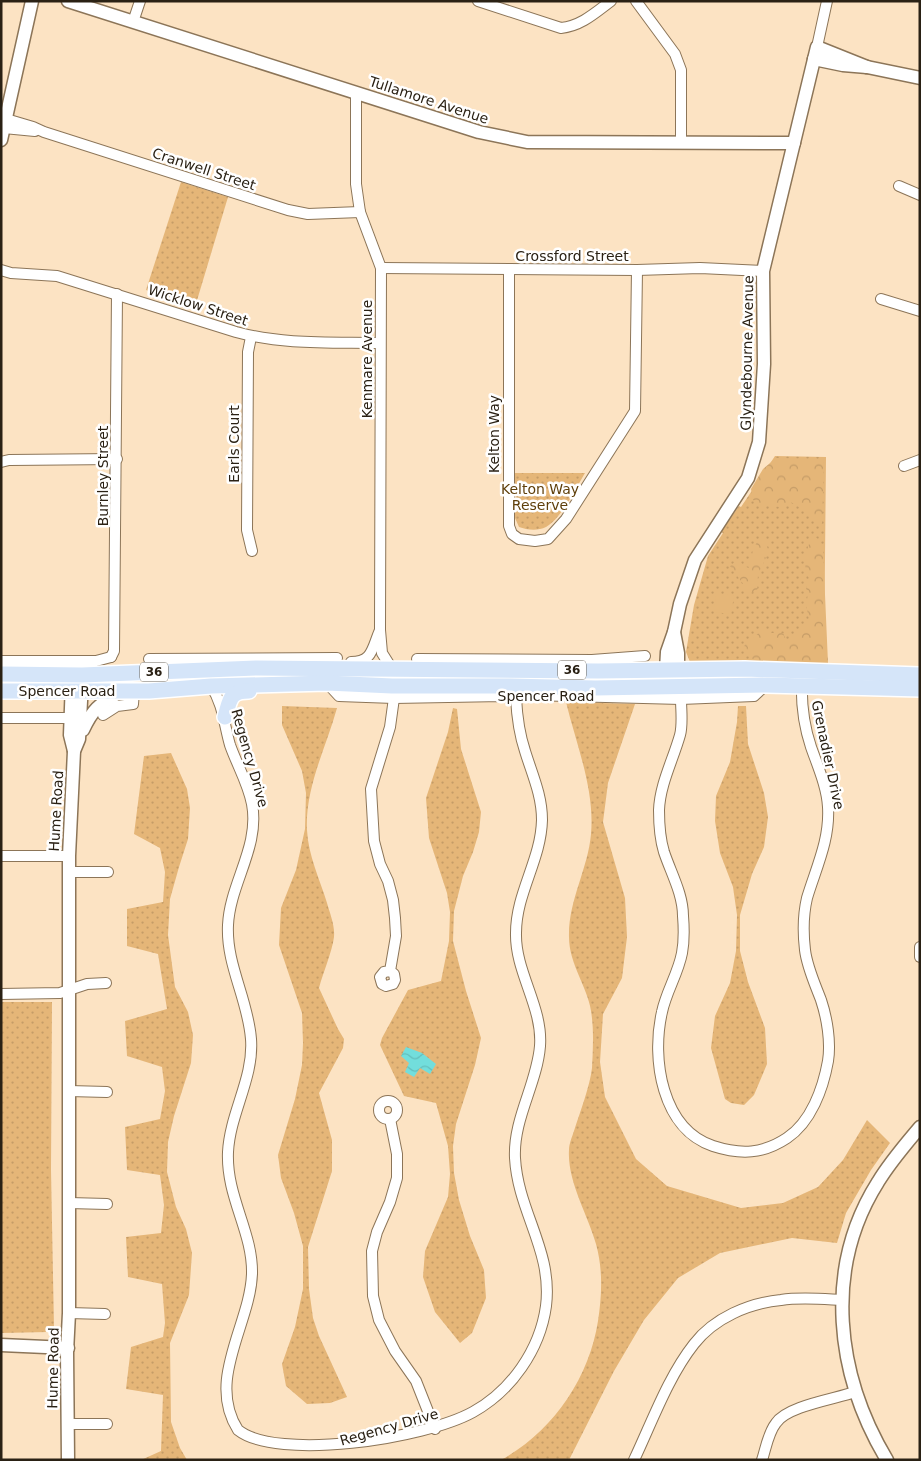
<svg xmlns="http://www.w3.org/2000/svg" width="921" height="1461" viewBox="0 0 921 1461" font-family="'DejaVu Sans',sans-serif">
<defs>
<pattern id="green-dots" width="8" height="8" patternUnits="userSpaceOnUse" patternTransform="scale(1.25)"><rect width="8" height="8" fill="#e5b678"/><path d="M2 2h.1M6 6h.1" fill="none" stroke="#c59c67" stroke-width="1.8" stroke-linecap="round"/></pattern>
<pattern id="forest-crowns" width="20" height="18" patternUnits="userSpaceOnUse" patternTransform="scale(1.25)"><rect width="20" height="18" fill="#e5b678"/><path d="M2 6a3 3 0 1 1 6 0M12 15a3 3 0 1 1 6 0" fill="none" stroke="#c59c67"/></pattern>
<pattern id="water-waves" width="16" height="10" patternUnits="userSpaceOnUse" patternTransform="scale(1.25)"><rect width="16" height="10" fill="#72dedc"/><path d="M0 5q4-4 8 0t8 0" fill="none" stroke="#63bebc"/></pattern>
</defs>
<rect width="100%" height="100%" fill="#fce3c3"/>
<!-- green -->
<g fill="url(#green-dots)">
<polygon points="181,182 228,197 195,307 146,290"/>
<polygon points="775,456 826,457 824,663 690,662 686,652 694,605 708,556 723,533 721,532 739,506 741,507"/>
<path d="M515 473H585C576 488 561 519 546 527 538 531 527 530 519 527L515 518Z"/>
<path d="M566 702 635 704 608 783 603 822 625 898 627 937 622 978 603 1014 600 1062 605 1097 636 1159 667 1186 741 1208 783 1203 818 1187 843 1160 867 1120 890 1143 871 1170 846 1213 837 1243 792 1238 720 1253 678 1278 644 1320 614 1371 569 1460H501C552 1432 589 1379 598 1321 602 1295 603 1269 596 1244 588 1215 567 1181 569 1150 569 1144 572 1137 574 1131 580 1112 590 1086 592 1068 593 1049 594 1029 591 1011 587 986 569 964 569 937 568 901 588 869 591 834 595 789 576 744 566 702Z"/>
<path d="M282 706 337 708C326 748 305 787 307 830 308 855 320 880 327 903 330 914 335 925 334 937 332 952 323 973 319 988L338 1029 344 1039 343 1048 319 1093 332 1140V1171L308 1247 309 1289 313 1318 319 1336 347 1397 330 1403 307 1404 286 1386 282 1364 295 1327 303 1289V1246L294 1213 281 1178 278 1155 295 1099 302 1065 303 1043 302 1013 279 945 281 908 296 870 305 829 306 793 302 771 282 725Z"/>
<polygon points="738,706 746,706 748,744 764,793 768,817 764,847 752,874 740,915 740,951 748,982 765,1028 767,1064 754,1095 744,1105 731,1103 725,1099 711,1048 715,1016 730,983 736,951 737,915 733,887 720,853 715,821 716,796 730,762 737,722"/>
<polygon points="453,708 457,709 461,749 481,812 479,832 473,852 463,876 454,911 453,941 466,991 481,1038 475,1065 456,1124 453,1146 454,1173 459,1200 470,1236 484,1270 486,1298 472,1333 460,1343 435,1312 423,1277 425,1251 448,1197 450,1174 448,1146 436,1103 404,1096 380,1045 382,1038 408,990 441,981 449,941 450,912 447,893 429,838 426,798 448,732"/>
<polygon points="171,753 187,789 190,808 188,839 179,867 170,899 168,935 175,987 188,1012 193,1035 191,1063 174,1116 168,1142 167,1172 176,1207 186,1229 192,1253 189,1295 170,1343 171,1422 180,1448 187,1460 141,1460 161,1451 163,1395 126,1389 131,1347 163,1337 165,1323 162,1284 128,1277 126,1237 161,1233 164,1205 160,1175 127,1170 125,1127 160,1119 165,1091 162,1067 127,1056 125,1021 167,1009 158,954 127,946 127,909 163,902 165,872 160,848 134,834 144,756"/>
<polygon points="1,1002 52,1002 51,1170 54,1328 48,1332 1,1333"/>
</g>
<!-- forest -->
<g fill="url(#forest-crowns)">
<polygon points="776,458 824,459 822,524 806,511 789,501 781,507 763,505 753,500 751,489 763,469"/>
<path d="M817 538 823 549 828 663 770 666 751 658 743 647 746 644 750 645 751 640 764 628 769 633H783L786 640 790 641C799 635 802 628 809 619L806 605 808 594 806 588 810 580C802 567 805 553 811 539Z"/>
<polygon points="758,540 764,540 768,549 763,555 766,558 758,574 757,592 746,593 744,585 730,566 739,559 743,566 749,568 753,550"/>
</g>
<!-- pitch -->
<polygon fill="#e5b678" points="716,593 734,596 731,614 714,612"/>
<!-- water -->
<polygon fill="url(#water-waves)" points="406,1047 422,1053 436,1064 430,1074 420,1068 414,1077 405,1072 409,1063 401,1056"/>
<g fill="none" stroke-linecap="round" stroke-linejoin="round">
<defs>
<g id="minor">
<path d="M478 1 561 28C581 26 595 13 611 1"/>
<polyline points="636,1 675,54 681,70 681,142"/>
<polyline points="133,22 140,1"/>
<polyline points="817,47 827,1"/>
<polyline points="356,93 356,184 360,212 381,268 380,630 382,653 392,669"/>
<polyline points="6,119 33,127 44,132 288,210 308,214 360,212"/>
<polyline points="4,128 35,131"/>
<polyline points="899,186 920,195"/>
<polyline points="381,268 637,270 700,268 763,271"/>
<polyline points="509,269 509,526 512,534 519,539 535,541 548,539 566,519 635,411 637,270"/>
<path d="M1 270 11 273 57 276 236 332C283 345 332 342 380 343"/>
<polyline points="881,299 920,311"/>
<polyline points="251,337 248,352 247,530 252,551"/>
<polyline points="1,462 9,460 117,459"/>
<polyline points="904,466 920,460"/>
<polyline points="111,657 114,651 117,294"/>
<polyline points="149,659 337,658"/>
<polyline points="417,659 592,660 645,656"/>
<polyline points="1,661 96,661 111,657"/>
<path d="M351 662C373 662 372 648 380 630"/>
<polyline points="327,683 339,696 394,698 502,696 516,698 530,695 681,699 754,696 766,685"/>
<path d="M211 686C223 704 224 724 230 745 237 765 248 783 252 804 260 847 230 883 228 925 226 965 248 999 251 1039 254 1078 230 1113 228 1152 226 1197 253 1232 252 1274 250 1325 206 1380 238 1430 277 1461 424 1439 473 1412 511 1391 540 1350 546 1306 553 1251 518 1212 515 1158 513 1119 537 1084 540 1046 543 1007 515 972 516 933 516 893 541 860 542 820 542 795 532 774 525 751 519 733 517 717 516 698"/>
<path d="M681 699C681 710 683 724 680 735 673 760 660 784 659 810 659 824 660 839 664 852 671 873 683 894 683 916 684 928 684 942 682 953 678 974 666 992 662 1012 651 1059 662 1129 713 1146 741 1155 763 1154 787 1138 811 1122 823 1089 828 1061 831 1042 827 1018 821 1000 815 984 807 967 805 950 803 933 803 915 807 898 816 868 830 840 828 807 827 787 818 767 811 747 804 726 801 703 802 680"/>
<polyline points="103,715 117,706 133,704 134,691"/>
<polyline points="1,718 71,718"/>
<polyline points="1,856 69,856"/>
<polyline points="69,872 108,872"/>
<polyline points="920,947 920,957"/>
<polyline points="390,971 384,972 380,977 382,984 386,986 393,984 395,980 394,974 390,971 396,936 395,918 393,900 388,881 380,864 374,841 371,789 390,727 394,698"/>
<polyline points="1,994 60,993 87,984 106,983"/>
<polyline points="69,1091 107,1092"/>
<circle cx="388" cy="1110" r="9"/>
<polyline points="390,1119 397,1154 397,1178 390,1202 377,1232 372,1251 373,1296 379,1320 395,1351 416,1381 435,1429"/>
<polyline points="69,1203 107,1204"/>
<polyline points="69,1313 105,1314"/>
<polyline points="68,1424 107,1424"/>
<path d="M634 1460C652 1422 668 1377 694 1344 714 1318 749 1303 781 1300 801 1297 822 1299 842 1300"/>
<path d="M762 1460C766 1448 768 1433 776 1423 787 1406 835 1399 855 1392"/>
</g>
<g id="tertiary">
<polyline points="68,1 479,132 527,142 794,143"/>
<polyline points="814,59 843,65 867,67 920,78"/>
<polyline points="1,140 32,1"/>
<polyline points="674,632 678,653 678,686"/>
<polyline points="72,681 70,735 74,751"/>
<polyline points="665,687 667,652 674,632 680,604 695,560 748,478 759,442 764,364 763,271 817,47 867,67"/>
<path d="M83 730C94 706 101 704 122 691"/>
<polyline points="1,1345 68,1348"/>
<polyline points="68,1460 67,1352 69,1313 69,856 74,751 79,739 82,682"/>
<path d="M887 1460C836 1375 823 1269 878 1182 890 1162 905 1145 920 1127"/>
</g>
<g id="primary">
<polyline points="1,674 82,675 256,668 598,671 745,669 920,675"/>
<polyline points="1,691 149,691 211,686 327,683 392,686 510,686 595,688 766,685 920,689"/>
<path d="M225 717C230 700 229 691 249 691"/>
</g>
</defs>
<!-- minor casing -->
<use href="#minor" stroke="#8c7558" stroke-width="12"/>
<!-- tertiary casing -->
<use href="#tertiary" stroke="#8c7558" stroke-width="15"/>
<!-- primary casing -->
<use href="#primary" stroke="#fff" stroke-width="18"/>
<!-- minor -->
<use href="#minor" stroke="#fff" stroke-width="10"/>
<!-- tertiary -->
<use href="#tertiary" stroke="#fff" stroke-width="12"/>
<!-- primary -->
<use href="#primary" stroke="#d5e5f9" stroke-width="15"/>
</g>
<g text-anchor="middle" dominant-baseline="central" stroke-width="5" stroke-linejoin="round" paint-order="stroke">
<!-- shield labels -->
<g fill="#fff" stroke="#6a645a" stroke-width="1">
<rect x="558" y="660.5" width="28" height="19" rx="4"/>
<rect x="140" y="662.5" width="28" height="19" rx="4"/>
</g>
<g font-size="12" font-weight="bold" fill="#2a2114">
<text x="572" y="670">36</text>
<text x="154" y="672">36</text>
</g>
<!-- street labels -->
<g font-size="14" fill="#2a2114" stroke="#fff">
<text transform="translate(429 100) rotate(18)">Tullamore Avenue</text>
<text transform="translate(204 169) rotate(18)">Cranwell Street</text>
<text x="572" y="256">Crossford Street</text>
<text transform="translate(198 305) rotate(18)">Wicklow Street</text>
<text transform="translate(747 353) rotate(-89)">Glyndebourne Avenue</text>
<text transform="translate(367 359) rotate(-90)">Kenmare Avenue</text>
<text transform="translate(494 434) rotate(-90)">Kelton Way</text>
<text transform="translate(234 444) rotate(-90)">Earls Court</text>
<text transform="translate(103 476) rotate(-90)">Burnley Street</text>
<text x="67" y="691">Spencer Road</text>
<text x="546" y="696">Spencer Road</text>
<text transform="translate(828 755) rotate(78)">Grenadier Drive</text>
<text transform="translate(250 758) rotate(74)">Regency Drive</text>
<text transform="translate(56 811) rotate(-87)">Hume Road</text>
<text transform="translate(53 1368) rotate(-89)">Hume Road</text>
<text transform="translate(389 1427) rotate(-16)">Regency Drive</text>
</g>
<!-- park labels -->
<g font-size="14" fill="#5f3f0a" stroke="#fff">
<text x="540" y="489">Kelton Way<tspan x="540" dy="16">Reserve</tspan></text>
</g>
</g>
<!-- border -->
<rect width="921" height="1461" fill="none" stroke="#2a2114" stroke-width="5"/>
</svg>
